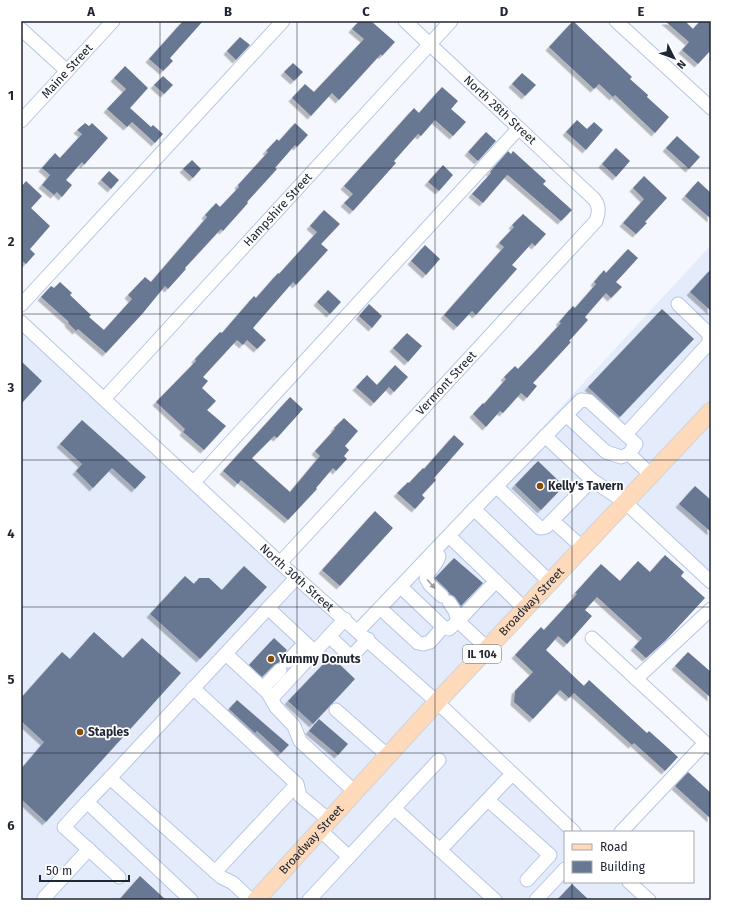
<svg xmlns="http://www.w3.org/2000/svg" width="732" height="921" viewBox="0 0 732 921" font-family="'Fira Sans',sans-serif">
<defs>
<filter id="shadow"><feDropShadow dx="-3.5" dy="3.5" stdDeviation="0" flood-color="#0004"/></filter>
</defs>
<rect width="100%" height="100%" fill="#f4f8fe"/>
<!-- built -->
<polygon fill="#e4ecfc" points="711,245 711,582 625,503 437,702 565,832 565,882 629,882 649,900 21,900 21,322 356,629"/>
<!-- building -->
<g fill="#687792" filter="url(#shadow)">
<polygon points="183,21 203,21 170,58 173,61 163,71 149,59"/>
<polygon points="359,21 371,21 395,42 382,56 381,54 339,100 332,93 311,116 292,98 305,84 314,92 364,39 352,29"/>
<polygon points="573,21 632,77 630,79 648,95 647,97 669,117 655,133 615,95 613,97 599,84 594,89 549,47"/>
<polygon points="665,21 685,21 693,29 700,21 711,21 711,50 698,64 682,50 689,42"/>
<polygon points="240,37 250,45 236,60 227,51"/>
<polygon points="293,63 303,72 294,81 284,72"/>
<polygon points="125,66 148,88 130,108 151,127 153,125 163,134 155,143 132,122 127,127 107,109 126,89 114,78"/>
<polygon points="522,73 536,85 525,96 512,84"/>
<polygon points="163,76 173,85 164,94 154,85"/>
<polygon points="442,87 458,101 451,109 466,122 453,136 435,120 421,136 418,134 394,161 396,163 353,211 344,203 353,194 344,186 414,108 419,113"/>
<polygon points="577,120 587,129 594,122 603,130 586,150 566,132"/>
<polygon points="85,123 89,126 92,123 108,138 84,165 82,162 66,180 72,185 62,197 57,192 54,195 42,185 50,175 42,168 55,153 60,158 82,134 77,130"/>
<polygon points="295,123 308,135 297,147 295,145 275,168 277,169 247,202 248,203 223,231 221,229 185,268 186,269 168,289 165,286 143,313 106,353 78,329 76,331 68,323 69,322 41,297 51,286 54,288 60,282 72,293 70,295 91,315 89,317 104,330 132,299 128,295 145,277 151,282 207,217 205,215 216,203 220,207 239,187 238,185 268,152 266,151 277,139 279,141"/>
<polygon points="486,132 496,141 478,161 468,152"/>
<polygon points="677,136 700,157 689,169 666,148"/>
<polygon points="616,148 630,161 616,177 602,164"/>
<polygon points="508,151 511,154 513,151 546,181 543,184 572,210 561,221 509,176 507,175 483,203 472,194 491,173 490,172"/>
<polygon points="192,160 201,169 193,178 183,169"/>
<polygon points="443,165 453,175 439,191 428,182"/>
<polygon points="109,171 119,180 111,189 101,180"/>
<polygon points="644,176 667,198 645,222 647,223 636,234 623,223 644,199 633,188"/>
<polygon points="26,181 42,196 31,208 50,226 30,249 35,254 26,264 21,260 21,187"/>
<polygon points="698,181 711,193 711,219 685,196"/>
<polygon points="324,210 340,224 321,244 328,250 296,285 293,282 253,328 266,340 257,349 247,340 243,345 237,340 203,377 208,381 202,388 216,401 207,410 226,426 204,450 183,432 185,429 156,402 196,361 195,359 220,332 222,333 254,296 256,298 278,273 279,274 317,232 310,226"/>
<polygon points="523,214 546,234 535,246 532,243 512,265 517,269 476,315 472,311 457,327 444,315 504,247 499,243 514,227 512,225"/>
<polygon points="425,245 440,259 426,275 411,261"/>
<polygon points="628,249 638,258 616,282 622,287 611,298 606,293 585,317 588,320 569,341 571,342 533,383 537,386 527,398 521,393 503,413 500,411 486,427 473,414 483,403 484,404 506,379 504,377 515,366 518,369 538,348 561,323 559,322 573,306 575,308 596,284 594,282 604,270 606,273"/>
<polygon points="711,269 711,311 690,292"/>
<polygon points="328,290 341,302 330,314 317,302"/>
<polygon points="369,304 382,316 372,328 359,316"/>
<polygon points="662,309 694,339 620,417 588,387"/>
<polygon points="407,333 422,346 408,362 393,348"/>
<polygon points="21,361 42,381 21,404"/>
<polygon points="395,365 408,377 394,392 389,387 374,403 356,387 367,375 377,385"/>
<polygon points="290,397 303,409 277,438 274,436 252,458 290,492 320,456 315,451 335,429 334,428 344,418 358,431 345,446 349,450 344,456 347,459 336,471 333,468 316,488 317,489 288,520 241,480 238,484 223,471"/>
<polygon points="82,420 146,477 135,489 112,468 93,488 76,471 82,464 60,444"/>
<polygon points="454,435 464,444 434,478 436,480 422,495 425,498 415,509 397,493 408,482 409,483 423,468 424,469"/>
<polygon points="538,461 564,486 541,510 515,485"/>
<polygon points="695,486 711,500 711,532 679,504"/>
<polygon points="375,511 393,528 340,586 322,570"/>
<polygon points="665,555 684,572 681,576 705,598 666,640 646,658 634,647 642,638 597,597 585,610 592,616 567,644 558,636 546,650 584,686 589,680 647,733 649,731 678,757 665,771 634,743 632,745 574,693 569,698 560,690 533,719 514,702 515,691 533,672 515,655 541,627 544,630 577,594 575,593 601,564 620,581 638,561 650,572"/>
<polygon points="454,558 483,583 461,606 455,597 450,594 447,590 435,578"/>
<polygon points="244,566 267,587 200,659 150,614 185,576 194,584 199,578 209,578 222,590"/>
<polygon points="94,632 123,658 142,638 181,673 46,822 21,799 21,769 44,742 21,721 21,698 62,652 70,659"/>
<polygon points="274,638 287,650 282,656 280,662 274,665 262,677 249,665"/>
<polygon points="688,652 711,672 711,698 675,666"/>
<polygon points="331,656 355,679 313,724 288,701"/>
<polygon points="237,700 289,745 281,753 257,731 255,733 229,709"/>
<polygon points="319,719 348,744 338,755 309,731"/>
<polygon points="688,772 711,793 711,819 675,786"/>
<polygon points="140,876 166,900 119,900"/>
<polygon points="572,884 589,900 557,900"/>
</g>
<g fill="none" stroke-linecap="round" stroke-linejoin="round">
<defs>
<g id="minor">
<polyline points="616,21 711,108"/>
<polyline points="21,29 67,71"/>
<path id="s1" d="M21 121 113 21"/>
<polyline points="678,304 709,334 709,343"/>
<polyline points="21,305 283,21"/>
<path id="s2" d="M21 322 280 563 437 702 574 832"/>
<path id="s3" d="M104 399 451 21"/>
<polyline points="566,415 581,400 589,401 636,444 629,454"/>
<polyline points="626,434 709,343 711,345"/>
<polyline points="545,436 592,480"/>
<polyline points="194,482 519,128"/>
<polyline points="497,487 540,528 546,527 592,480 625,502 711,582"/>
<polyline points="553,521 583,548"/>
<polyline points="449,536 525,609"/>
<path d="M439 556C438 564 428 570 426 578L430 585 442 596"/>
<path id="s4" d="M280 563 596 221C599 213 600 206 594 199L405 21"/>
<polyline points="550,582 474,509 566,415 606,452 621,457 629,454 651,475"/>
<polyline points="401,587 443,627 449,629 458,621 455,611 449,602"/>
<polyline points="268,608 314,651"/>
<polyline points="380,608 418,643 423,644 430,642 443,627"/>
<polyline points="358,631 474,509"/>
<polyline points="329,636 351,657 368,639"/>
<polyline points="592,638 711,748"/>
<polyline points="488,649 458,621 496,581"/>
<polyline points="226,654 268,693 276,707 294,726 300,741 355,792"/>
<polyline points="288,661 305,643"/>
<polyline points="636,679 711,609"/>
<polyline points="193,688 297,784 215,872"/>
<polyline points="263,688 280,670"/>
<polyline points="272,698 345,619"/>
<polyline points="336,710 388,756"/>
<polyline points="297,784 300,796 329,820"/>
<polyline points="488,800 550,855 527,880"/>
<polyline points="87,802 110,778"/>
<polyline points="394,808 440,850"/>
<polyline points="320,830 349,857"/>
<polyline points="621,832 705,743"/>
<polyline points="119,877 64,827 87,802 191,900"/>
<polyline points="629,882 649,900"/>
<polyline points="44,898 89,849"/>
<polyline points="251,900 233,883 221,877 110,778 297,577"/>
<polyline points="309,900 439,760"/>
<polyline points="495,900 440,850 512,774"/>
<polyline points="536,900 565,869"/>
</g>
<g id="major">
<path id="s5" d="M256 900 437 702 711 411"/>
</g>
</defs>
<!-- minor casing -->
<use href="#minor" stroke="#b6c6e5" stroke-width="15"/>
<!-- major casing -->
<use href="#major" stroke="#d2d4d6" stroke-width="19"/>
<!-- minor -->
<use href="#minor" stroke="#fff" stroke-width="13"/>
<!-- major -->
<use href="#major" stroke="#fedaba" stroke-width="17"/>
</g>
<!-- one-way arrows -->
<defs><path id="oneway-solid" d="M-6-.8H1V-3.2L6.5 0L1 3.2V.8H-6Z"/></defs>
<use fill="#9b9da3" href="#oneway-solid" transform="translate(431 584) rotate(50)"/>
<!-- grid -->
<path fill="none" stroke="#202632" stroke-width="1" stroke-opacity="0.55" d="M160 21V900M297 21V900M435 21V900M572 21V832M21 168H711M21 314H711M21 460H711M21 607H711M21 753H711M572 882V900"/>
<!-- markers -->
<g fill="#874d05" stroke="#fff" stroke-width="1.5">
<circle cx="540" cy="486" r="4"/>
<circle cx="271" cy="659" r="4"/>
<circle cx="80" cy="732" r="4"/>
</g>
<g text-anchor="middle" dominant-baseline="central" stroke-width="3.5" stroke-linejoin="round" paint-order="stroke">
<!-- shield labels -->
<rect fill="#fff" stroke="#636770" stroke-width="1" x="463" y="645" width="38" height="18" rx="3"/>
<g font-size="11" font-weight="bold" fill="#202632">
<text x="482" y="654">IL 104</text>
</g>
<!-- street labels -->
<g font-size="12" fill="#202632" stroke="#fff">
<text stroke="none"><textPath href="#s1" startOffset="68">Maine Street</textPath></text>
<text transform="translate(500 110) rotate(43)">North 28th Street</text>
<text stroke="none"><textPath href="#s3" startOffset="257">Hampshire Street</textPath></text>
<text stroke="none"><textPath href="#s4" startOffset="245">Vermont Street</textPath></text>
<text stroke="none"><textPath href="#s2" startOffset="376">North 30th Street</textPath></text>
<text stroke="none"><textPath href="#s5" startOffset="406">Broadway Street</textPath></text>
<text stroke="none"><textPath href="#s5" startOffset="82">Broadway Street</textPath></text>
</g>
<!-- poi labels -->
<g font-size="12" font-weight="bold" fill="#202632" stroke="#fff" text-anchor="start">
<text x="548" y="486">Kelly's Tavern</text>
<text x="279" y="659">Yummy Donuts</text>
<text x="88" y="732">Staples</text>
</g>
</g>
<!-- border -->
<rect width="732" height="921" fill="none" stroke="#ffffff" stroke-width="44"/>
<!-- legend -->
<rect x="564" y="831" width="130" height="52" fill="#ffffff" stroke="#a6a8ad"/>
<rect x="572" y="844" width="20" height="6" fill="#fedaba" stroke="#a6a8ad"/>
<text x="600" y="851" font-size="12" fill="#202632">Road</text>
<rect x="572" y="861" width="20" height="12" fill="#687792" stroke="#a6a8ad"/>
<text x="600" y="871" font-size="12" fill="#202632">Building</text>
<!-- north arrow -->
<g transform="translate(674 58) rotate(132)" stroke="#ffffff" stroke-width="3" paint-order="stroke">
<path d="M0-3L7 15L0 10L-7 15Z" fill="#202632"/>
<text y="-6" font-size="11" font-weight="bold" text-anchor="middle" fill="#202632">N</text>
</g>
<!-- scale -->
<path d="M40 875v6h89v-6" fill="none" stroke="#202632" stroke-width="2"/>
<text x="46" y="875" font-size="12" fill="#202632" stroke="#ffffff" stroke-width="3" paint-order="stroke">50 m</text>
<rect x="22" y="22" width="688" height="877" fill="none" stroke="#202632" stroke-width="1.5"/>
<g font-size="13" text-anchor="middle" font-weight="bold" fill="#202632">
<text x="91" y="16">A</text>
<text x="228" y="16">B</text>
<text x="366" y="16">C</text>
<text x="504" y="16">D</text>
<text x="641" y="16">E</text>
<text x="11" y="100">1</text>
<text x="11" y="246">2</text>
<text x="11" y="392">3</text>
<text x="11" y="538">4</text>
<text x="11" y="684">5</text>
<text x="11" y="830">6</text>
</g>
</svg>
